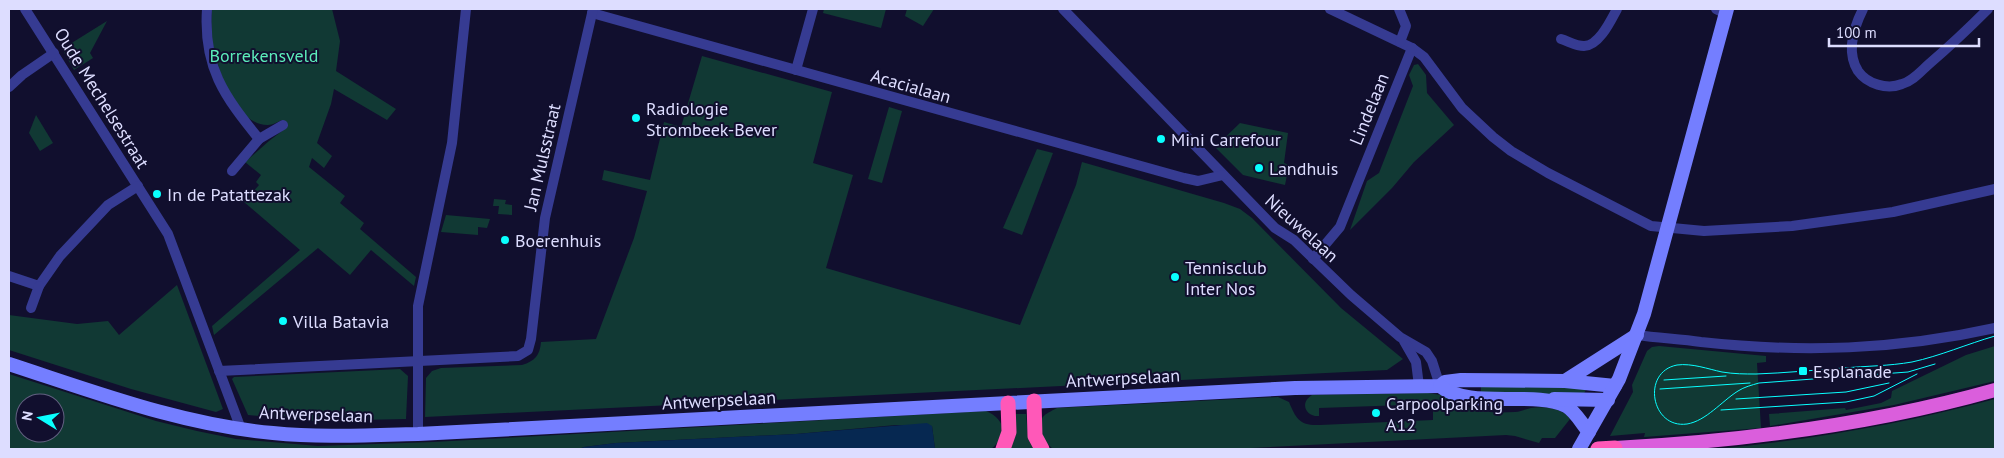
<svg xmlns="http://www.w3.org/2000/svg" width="2004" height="458" viewBox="0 0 2004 458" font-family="'PT Sans',sans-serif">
<rect width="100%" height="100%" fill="#110f2e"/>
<!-- green -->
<g fill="#113934" fill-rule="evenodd">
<path d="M212 9H332L340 41 336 71 396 109 387 120 334 89 331 104 317 143 332 156 324 168 312 158 309 167 345 196 340 203 364 223 360 229 416 277 414 286 371 250 350 275 318 248 214 335 212 326 300 250 244 202 259 185 256 182 261 175 245 162 269 141 286 128 282 120C277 122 273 125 268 125 235 126 216 65 212 40 211 29 211 19 212 9Z"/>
<polygon points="824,9 886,9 881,28 823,13"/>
<polygon points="907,9 934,9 923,26 905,16"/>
<polygon points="107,21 90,53 93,58 74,70 62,49"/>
<path d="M702 56 832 92 813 163 853 175 826 268 1020 325 1076 185 1082 162 1224 203 1240 209 1252 218 1341 308 1403 359 1387 370 425 417 426 378 432 371 441 368 522 365C535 361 540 355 541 342L596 339 634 238 647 191 602 180 604 170 650 180 664 122 681 127Z"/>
<polygon points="1418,64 1426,75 1427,93 1454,125 1414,162 1392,188 1350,230 1367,181 1379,173 1413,86 1409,75 1414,65"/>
<polygon points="889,107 902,111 882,183 868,179"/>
<polygon points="36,115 53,143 40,151 29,133"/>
<polygon points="1240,123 1288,133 1284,163 1289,165 1285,185 1243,175 1215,147"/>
<polygon points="1037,149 1053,153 1022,235 1003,228"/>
<polygon points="494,199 506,200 505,204 512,205 512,215 498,214 499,206 493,206"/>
<polygon points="446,215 490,219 487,228 478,227 478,235 441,232"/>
<polygon points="177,285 223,409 216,412 131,389 9,350 9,315 77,324 108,321 119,335"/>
<polygon points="1659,346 1766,356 1766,362 1757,363 1761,428 1644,437 1645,433 1610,436 1633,392 1632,385 1647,351 1652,347"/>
<polygon points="1995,346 1995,381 1894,405 1770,426 1769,414 1845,408 1846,410 1881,403 1891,398 1892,391 1966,355"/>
<polygon points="400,369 408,376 406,419 311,421 248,415 232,379 234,377"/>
<path d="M9 374 156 421 197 431 236 439 318 446 433 442 986 411C1005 419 1009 435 991 449H935L932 426 896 425 796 434 616 443 584 447 579 449H9ZM25 403H55V433H25Z"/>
<polygon points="1481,383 1587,387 1583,396 1495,394 1481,392"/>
<path d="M1428 393 1467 399 1465 406C1482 413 1498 413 1515 412 1521 412 1525 409 1531 408 1543 406 1563 408 1570 419L1555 438H1542L1539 443 1515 436 1506 435 1231 449H1053L1042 439C1041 416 1038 418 1057 408L1278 397 1289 402C1296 419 1300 426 1320 425L1433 420V404L1319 408V416C1306 417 1299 403 1312 395Z"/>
<path d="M1995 399V449H1715C1810 440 1903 424 1995 399Z"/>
<polygon points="1016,414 1026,414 1028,437 1034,449 1010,449 1016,434"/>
</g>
<!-- water -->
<polygon fill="#062851" points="927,423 932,426 935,449 579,449 584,447 616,443 796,434"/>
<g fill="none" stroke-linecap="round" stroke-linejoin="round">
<!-- minor -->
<g stroke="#363b92" stroke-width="10">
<polyline points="25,9 168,234 241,429"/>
<path d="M207 9C203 67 224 96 259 139"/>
<polyline points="1063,9 1275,228 1294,240 1351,295 1400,337 1426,352 1432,361 1440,386"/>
<polyline points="1330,9 1412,48 1424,57 1462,108 1493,137 1511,151 1548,173 1651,226 1704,231 1792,226 1893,212 1995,189"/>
<polyline points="1399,9 1406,26 1400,42"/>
<polyline points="1716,9 1726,14"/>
<path d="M1863 9C1854 27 1846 52 1858 71 1867 84 1887 90 1902 84 1913 81 1921 71 1929 64 1950 46 1969 28 1988 9"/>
<polyline points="592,13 1184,178 1198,181 1223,175"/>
<path d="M1561 39C1568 41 1576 46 1584 46 1599 46 1611 20 1617 9"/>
<polyline points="796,70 813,9"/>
<polyline points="9,87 22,75 54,53"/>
<polyline points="232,171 259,139 283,125"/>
<polyline points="1313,259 1340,227 1412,48"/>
<polyline points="9,276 39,286 60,256 108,205 138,186"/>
<polyline points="31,308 39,286"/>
<path d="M1637 335C1658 338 1679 339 1701 342 1802 353 1896 350 1995 328"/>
<polyline points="1404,341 1416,362 1419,386"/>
<polyline points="219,371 518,356 528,350 531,339 545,218 593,9"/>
<polyline points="418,434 418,306 452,143 466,9"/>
</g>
<!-- secondary -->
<g stroke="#747eff" stroke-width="14">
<path d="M9 364C95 392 182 425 273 433 322 438 370 435 418 434L1295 388 1440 386 1445 382 1461 380 1565 381 1615 386"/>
<polyline points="1565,381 1637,335"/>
<path d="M1440 386C1469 410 1534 390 1566 406 1575 411 1582 424 1589 432"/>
<polyline points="1554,399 1608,400"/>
<polyline points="1579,449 1619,379 1644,314 1727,9"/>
</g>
<!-- trunk -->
<path stroke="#da5edc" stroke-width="14" d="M1615 448C1744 441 1871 425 1995 390"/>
<!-- motorway -->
<g stroke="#ff58b8" stroke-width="15">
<polyline points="1034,401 1035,436 1042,449"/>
<polyline points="1003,449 1009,432 1008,403"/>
<polyline points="1598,449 1615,448"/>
</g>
<!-- tram -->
<g stroke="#09ffff" stroke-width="1">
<path d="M1935 364 1908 372 1759 383C1752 385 1744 387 1738 391 1722 401 1706 421 1687 424 1651 429 1641 372 1677 365 1692 363 1708 369 1722 372 1734 374 1745 374 1756 374 1785 373 1815 370 1844 368 1866 366 1889 366 1912 362 1940 356 1967 344 1995 336"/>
<polyline points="1664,380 1726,376"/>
<polyline points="1660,389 1750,383"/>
<polyline points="1736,399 1846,392 1889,383"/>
<polyline points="1721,410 1846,402 1874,396 1917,374"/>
</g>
</g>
<!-- markers -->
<g fill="#09ffff" stroke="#110f2e" stroke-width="2">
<circle cx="636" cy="118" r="5"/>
<circle cx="1161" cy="139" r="5"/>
<circle cx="1259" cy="168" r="5"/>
<circle cx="157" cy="194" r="5"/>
<circle cx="505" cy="240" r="5"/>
<circle cx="1175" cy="277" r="5"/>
<circle cx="283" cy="321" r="5"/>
<rect x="1798" y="366" width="10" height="10" rx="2.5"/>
<circle cx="1376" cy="413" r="5"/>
</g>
<g text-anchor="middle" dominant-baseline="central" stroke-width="4" stroke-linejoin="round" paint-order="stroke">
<!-- park labels -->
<g font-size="18" fill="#5cecba" stroke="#110f2e">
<text x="264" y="55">Borrekensveld</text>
</g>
<!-- street labels -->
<g font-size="18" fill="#ddf" stroke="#110f2e">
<text transform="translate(911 86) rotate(16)">Acacialaan</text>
<text transform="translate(102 98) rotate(58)">Oude Mechelsestraat</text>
<text transform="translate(1369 109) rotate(-68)">Lindelaan</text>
<text transform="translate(542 157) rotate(-77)">Jan Mulsstraat</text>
<text transform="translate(1302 228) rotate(42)">Nieuwelaan</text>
<text transform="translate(1123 378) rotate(-3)">Antwerpselaan</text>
<text transform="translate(719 400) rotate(-3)">Antwerpselaan</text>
<text transform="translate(316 414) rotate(2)">Antwerpselaan</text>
</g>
<!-- poi labels -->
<g font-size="18" fill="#ddf" stroke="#110f2e" text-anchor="start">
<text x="646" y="108">Radiologie<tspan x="646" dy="21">Strombeek-Bever</tspan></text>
<text x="1171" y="139">Mini Carrefour</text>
<text x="1269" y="168">Landhuis</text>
<text x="167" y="194">In de Patattezak</text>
<text x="515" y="240">Boerenhuis</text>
<text x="1185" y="267">Tennisclub<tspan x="1185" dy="21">Inter Nos</tspan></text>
<text x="293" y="321">Villa Batavia</text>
<text x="1813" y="371">Esplanade</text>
<text x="1386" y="403">Carpoolparking<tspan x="1386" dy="21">A12</tspan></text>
</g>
</g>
<!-- border -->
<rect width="2004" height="458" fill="none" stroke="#ddddff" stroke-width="20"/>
<!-- north arrow -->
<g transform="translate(40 418) rotate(280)"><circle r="24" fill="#110f2e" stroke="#636182"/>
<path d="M0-4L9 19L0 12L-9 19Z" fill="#09ffff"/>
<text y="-8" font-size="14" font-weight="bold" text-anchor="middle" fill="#ddddff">N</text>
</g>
<!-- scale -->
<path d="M1829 38v8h150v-8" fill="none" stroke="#ddddff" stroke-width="2.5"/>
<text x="1836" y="38" font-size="15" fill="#ddddff" stroke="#110f2e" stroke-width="4" paint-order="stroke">100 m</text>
</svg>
